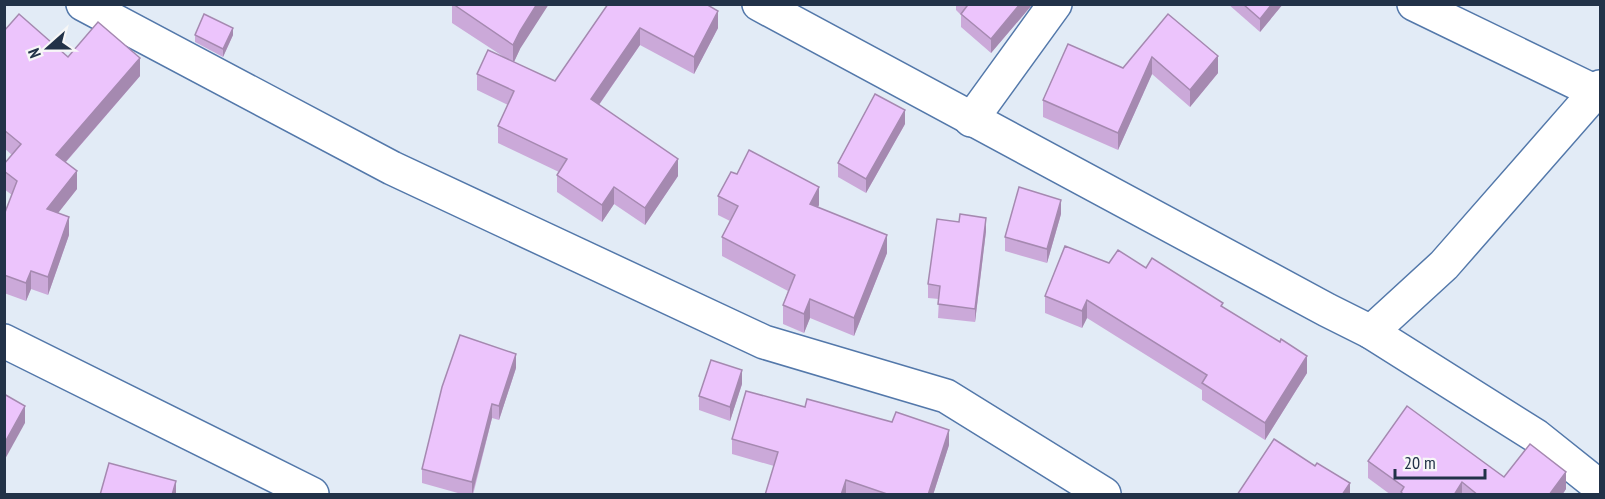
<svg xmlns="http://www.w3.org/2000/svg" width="1605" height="499" viewBox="0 0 1605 499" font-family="'PT Sans Narrow',sans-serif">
<rect width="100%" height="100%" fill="#e2ebf6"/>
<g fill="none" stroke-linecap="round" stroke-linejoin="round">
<defs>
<g id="minor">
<polyline points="83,4 392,168 764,342 946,396 1104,494"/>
<polyline points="759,4 1327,310 1371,332 1536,436 1600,487"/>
<polyline points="1414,4 1600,94"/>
<polyline points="971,120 1055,4"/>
<polyline points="1371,332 1444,265 1600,87"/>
<polyline points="4,341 312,494"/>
</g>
</defs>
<!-- minor casing -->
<use href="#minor" stroke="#5378aa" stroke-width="36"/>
<!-- minor -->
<use href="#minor" stroke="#fff" stroke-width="33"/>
</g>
<!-- wall -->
<g fill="#cba9d9">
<polygon points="452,4 520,49 514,62 555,81 608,4 718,28 694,74 640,45 599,105 678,176 645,225 614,204 602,222 557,192 557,175 559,172 498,143 498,126 508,105 477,90 477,74 504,57 452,23"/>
<polygon points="956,4 1031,4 1031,6 991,53 961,27 961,15 956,10"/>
<polygon points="1228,4 1283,4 1260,32"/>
<polygon points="1168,14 1218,73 1190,107 1152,74 1118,150 1043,117 1043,100 1123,68"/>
<polygon points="4,31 68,57 140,76 66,162 77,189 58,213 69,235 48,295 31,289 26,301 4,293 4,215 12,195 4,189 4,164 12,155 4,148"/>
<polygon points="195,35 233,35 223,57 195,42"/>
<polygon points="905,124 866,193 838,177 838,163"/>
<polygon points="718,196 819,205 818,207 887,253 854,336 810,318 804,333 783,324 783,305 788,291 722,256 722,237 730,221 718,215"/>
<polygon points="1061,214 1047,263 1005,251 1005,237"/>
<polygon points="986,231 975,322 938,318 939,299 928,298 928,284"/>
<polygon points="1109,263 1146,268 1223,307 1307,373 1265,440 1202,400 1202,390 1087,318 1082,328 1045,313 1045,296"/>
<polygon points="516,368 499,420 492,418 473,495 465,495 422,483 422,469"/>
<polygon points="742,384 730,421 699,410 699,396"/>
<polygon points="805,407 949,445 933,495 765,495 774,466 732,454 732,439"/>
<polygon points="1368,461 1504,477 1566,489 1562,495 1391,495 1368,478"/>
</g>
<!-- shaded-wall -->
<g fill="#a589b0">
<polygon points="537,4 549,4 520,49 513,64 513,45 520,31"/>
<polygon points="1020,4 1031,4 1031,6 991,53 991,39"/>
<polygon points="1272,4 1283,4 1260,32 1260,19"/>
<polygon points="718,11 718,28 694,74 694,57"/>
<polygon points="233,28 233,35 223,57 223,49"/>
<polygon points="640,28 640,45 591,116 591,99"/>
<polygon points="1218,56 1218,73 1190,107 1190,90"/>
<polygon points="1152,57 1152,74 1118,150 1118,133"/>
<polygon points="140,58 140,76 56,173 56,155"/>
<polygon points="905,110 905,124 866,193 866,179"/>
<polygon points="678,159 678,176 645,225 645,208"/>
<polygon points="77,171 77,189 47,227 47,209"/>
<polygon points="614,187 614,204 602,222 602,205"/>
<polygon points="819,187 819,205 810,223 810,204"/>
<polygon points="1061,200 1061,214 1047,263 1047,249"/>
<polygon points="69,217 69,235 48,295 48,277"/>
<polygon points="986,218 986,231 975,322 975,309"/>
<polygon points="887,235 887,253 854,336 854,318"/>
<polygon points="31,271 31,289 26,301 26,283"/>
<polygon points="810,299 810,318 804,333 804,314"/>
<polygon points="1087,300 1087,318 1082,328 1082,311"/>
<polygon points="516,354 516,368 499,420 499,406"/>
<polygon points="1307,356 1307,373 1265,440 1265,423"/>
<polygon points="742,370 742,384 730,421 730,407"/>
<polygon points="492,404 492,418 472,495 472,482"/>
<polygon points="25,406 25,423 4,461 4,444"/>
<polygon points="949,430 949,445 933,495 928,495"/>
<polygon points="1566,472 1566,489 1562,495 1549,495"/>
<polygon points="846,480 846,495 841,495"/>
<polygon points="176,481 176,495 172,495"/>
<polygon points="1462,482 1462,495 1454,495"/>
<polygon points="1350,483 1350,495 1342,495"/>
</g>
<!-- building -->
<g fill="#ecc4fc" stroke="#a589b0" stroke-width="1.5">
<polygon points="453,4 537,4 520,31 513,45"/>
<polygon points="608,4 706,4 718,11 694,57 640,28 591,99 678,159 645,208 614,187 602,205 557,175 567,159 498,126 514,91 477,74 488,50 555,81"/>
<polygon points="965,4 1020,4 991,39 961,14 967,6"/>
<polygon points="1243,4 1272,4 1260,19"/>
<polygon points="19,14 68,57 98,22 140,58 56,155 77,171 47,209 69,217 48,277 31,271 26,283 4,275 4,215 17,181 4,171 4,164 21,144 4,130 4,31"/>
<polygon points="204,14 233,28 223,49 195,35"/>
<polygon points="1168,14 1218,56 1190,90 1152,57 1118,133 1043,100 1068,44 1123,68"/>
<polygon points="875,94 905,110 866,179 838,163"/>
<polygon points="749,150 819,187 810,204 887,235 854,318 810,299 804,314 783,305 795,275 722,237 738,206 718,196 731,172 737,174"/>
<polygon points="1019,187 1061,200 1047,249 1005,237"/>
<polygon points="960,214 986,218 975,309 938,304 940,286 928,284 937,219 959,222"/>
<polygon points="1065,246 1109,263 1118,250 1146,268 1152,258 1223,303 1221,306 1280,342 1281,339 1307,356 1265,423 1202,383 1207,375 1087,300 1082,311 1045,296"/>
<polygon points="460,335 516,354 499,406 492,404 472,482 422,469 442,387"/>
<polygon points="711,360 742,370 730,407 699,396"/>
<polygon points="746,391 805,407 807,399 892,422 896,412 949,430 928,495 890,495 846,480 841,495 765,495 778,452 732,439"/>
<polygon points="4,394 25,406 4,444"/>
<polygon points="1407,406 1504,477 1530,444 1566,472 1549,495 1478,495 1462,482 1454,495 1404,495 1401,492 1404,487 1368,461"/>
<polygon points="1274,439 1315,466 1317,463 1350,483 1342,495 1237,495"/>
<polygon points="109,463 176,481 172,495 100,495"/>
</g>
<!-- border -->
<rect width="1605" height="499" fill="none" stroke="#223248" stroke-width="12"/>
<!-- north arrow -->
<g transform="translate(48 48) rotate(249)" stroke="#f7f7f7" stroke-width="4.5" paint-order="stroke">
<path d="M0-4.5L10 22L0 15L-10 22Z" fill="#223248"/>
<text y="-9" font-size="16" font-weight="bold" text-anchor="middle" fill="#223248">N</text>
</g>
<!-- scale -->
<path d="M1395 469v9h90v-9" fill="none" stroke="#223248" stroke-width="3"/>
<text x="1404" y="469" font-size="18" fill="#223248" stroke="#f7f7f7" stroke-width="4.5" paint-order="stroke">20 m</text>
</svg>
